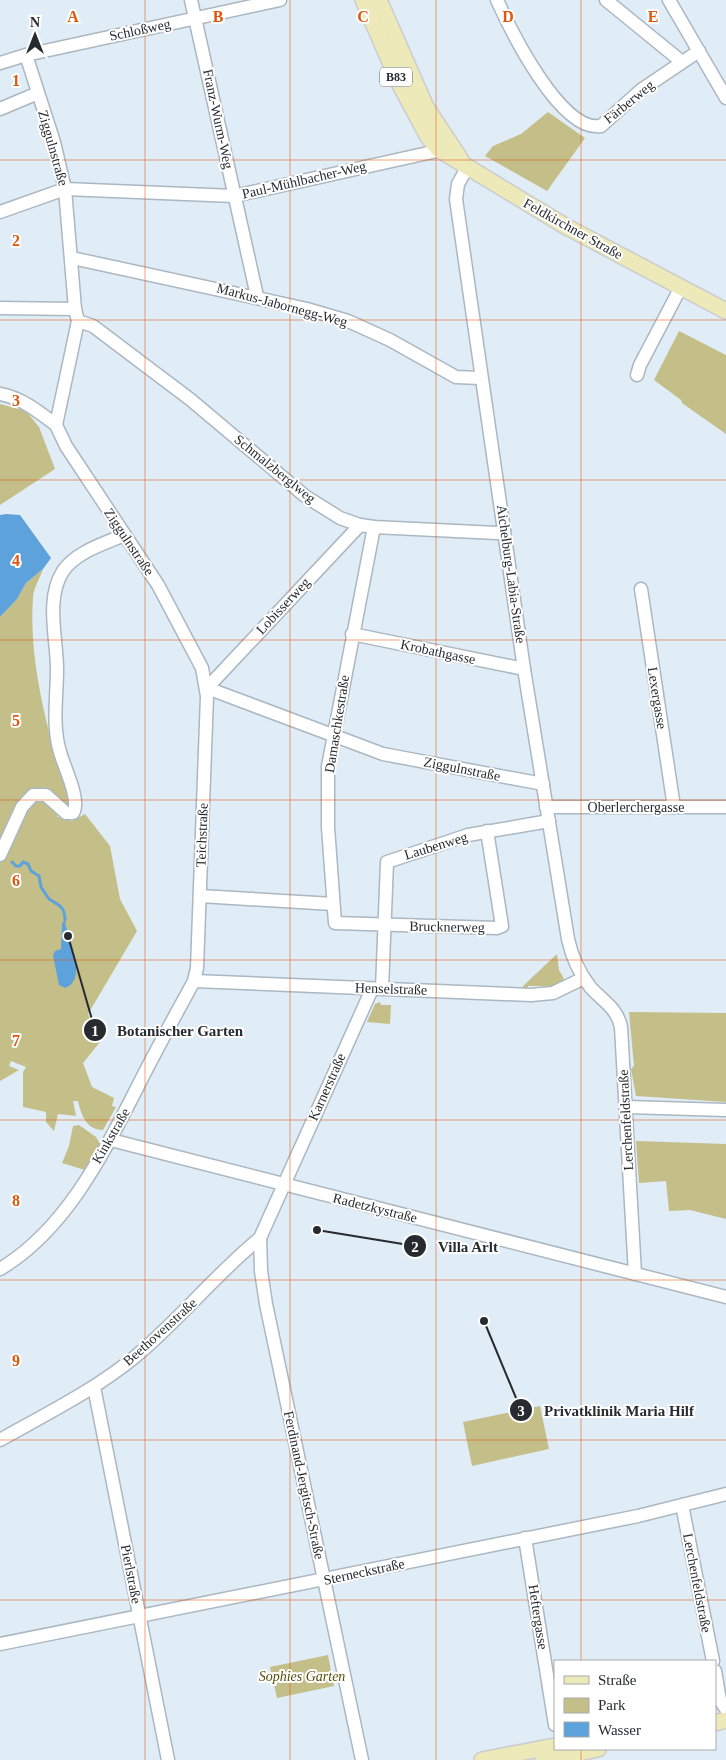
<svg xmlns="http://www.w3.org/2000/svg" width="726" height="1760" viewBox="0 0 726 1760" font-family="'Times New Roman',serif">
<rect width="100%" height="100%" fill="#e0ecf6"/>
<!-- green -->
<g fill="#c4bf88">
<polygon points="548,112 585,138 547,191 485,156 493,146 521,134"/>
<polygon points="679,331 726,355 726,434 682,403 681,400 654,380"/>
<polygon points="0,404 26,411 39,427 55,469 0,505"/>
<path d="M43 569C40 578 33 589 33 598 28 665 51 747 73 811L56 816 72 821 85 814 110 846 120 899 137 931 88 1014 100 1042 83 1063 92 1087 114 1098 112 1106 116 1107 103 1130C86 1130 81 1114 78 1101H73L76 1116 58 1114 54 1131 46 1122V1112L23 1107V1072L26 1067 11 1061 9 1066 19 1070 0 1081V617L17 599 26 583Z"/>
<polygon points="557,954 559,970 565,981 549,989 548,986 528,986 528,989 523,989 523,986"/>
<polygon points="380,1002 381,1005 391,1005 390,1024 367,1022 375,1004"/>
<polygon points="629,1012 726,1013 726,1102 636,1096 631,1069 634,1066"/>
<polygon points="79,1125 96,1137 100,1144 85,1170 62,1163 69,1146 73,1126"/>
<polygon points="636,1141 726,1144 726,1219 690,1210 669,1211 666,1181 639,1183"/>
<polygon points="540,1406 549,1449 472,1466 463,1422"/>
<polygon points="328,1655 334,1686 277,1698 270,1667"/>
</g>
<!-- water -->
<g fill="#5da2db">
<polygon points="6,514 20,515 51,558 43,569 26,583 17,599 0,617 0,515"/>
<path d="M65 920C66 937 90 979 65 988L59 985 53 956 55 951 61 949 62 923Z"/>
</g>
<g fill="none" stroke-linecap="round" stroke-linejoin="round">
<!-- stream -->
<path stroke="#5da2db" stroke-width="3" d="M12 862 16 866H20L23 862 28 864 31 871 39 876 41 887 49 899C58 905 65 906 65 920"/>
<defs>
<g id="minor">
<polyline points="191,0 257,296"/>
<path d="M497 0C511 31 561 133 601 126L641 90 699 51"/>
<polyline points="606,0 682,62"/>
<polyline points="669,0 726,98"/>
<polyline points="0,63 26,55 280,0"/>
<polyline points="0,109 38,93"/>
<path d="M467 168 458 184 456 199 524 669 568 939C572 958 579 973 591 988 603 1001 617 1008 621 1027L635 1274"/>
<polyline points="0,212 65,189 234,196 446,149"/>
<polyline points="72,258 307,309 348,321 390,340 456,377 481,378"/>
<polyline points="0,308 75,309"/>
<polyline points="78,321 93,326 191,400 305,496 340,518 360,525 374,527 497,533 504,531"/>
<polyline points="637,375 640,365 681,287"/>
<path d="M0 394C22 398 39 412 56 425"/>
<polyline points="374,527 328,766 328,827 335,923 497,928 502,926 487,831"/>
<polyline points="641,589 674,807"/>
<polyline points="352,634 524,669"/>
<polyline points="207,688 383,754 543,784"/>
<polyline points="207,688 360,525"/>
<polyline points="546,807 726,807"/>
<path d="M0 855 22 807 33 795H46L66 813H73C81 800 64 767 60 752 52 726 57 696 57 669 57 639 45 599 63 571 76 552 103 544 124 535"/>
<polyline points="200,896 333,904"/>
<polyline points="194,981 531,995 553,993 584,978"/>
<polyline points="382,989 387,862 468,835 549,821"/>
<polyline points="627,1107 726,1110"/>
<polyline points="111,1140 726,1297"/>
<polyline points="260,1238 261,1271 266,1304 362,1760"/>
<path d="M0 1269C67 1229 104 1152 138 1086 156 1050 175 1016 194 981L197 968 207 696 202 668 158 585 66 446 56 425 78 321 75 309 65 189 54 142 26 55"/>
<polyline points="94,1387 168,1760"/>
<path d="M0 1440C46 1414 95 1390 136 1356 180 1319 216 1274 260 1238L372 989"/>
<polyline points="682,1505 713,1661"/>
<polyline points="525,1538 555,1725"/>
<polyline points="0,1644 638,1516 726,1494"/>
<polyline points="715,1671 720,1700 726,1709"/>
</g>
<g id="major">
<polyline points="363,0 400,85 428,137 438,149 565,226 726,311"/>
<polyline points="379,0 426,107 461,160"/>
<polyline points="715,1723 726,1720"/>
<polyline points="482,1760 555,1746"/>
<polyline points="543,1760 598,1749"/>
</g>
</defs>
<!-- minor casing -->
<use href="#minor" stroke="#abb7c1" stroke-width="15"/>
<!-- major casing -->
<use href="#major" stroke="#cbcccd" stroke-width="18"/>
<!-- minor -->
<use href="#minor" stroke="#fff" stroke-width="12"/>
<!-- major -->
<use href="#major" stroke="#eee9b8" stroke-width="15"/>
</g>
<!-- grid -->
<path fill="none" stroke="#de570e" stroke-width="1" stroke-opacity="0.55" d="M145 0V1760M290 0V1760M436 0V1760M581 0V1661M0 160H726M0 320H726M0 480H726M0 640H726M0 800H726M0 960H726M0 1120H726M0 1280H726M0 1440H726M0 1600H726M581 1749V1760"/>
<g text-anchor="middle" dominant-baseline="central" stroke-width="4" stroke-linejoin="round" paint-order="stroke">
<!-- shield labels -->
<rect fill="#fff" stroke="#686b6d" stroke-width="1" x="380" y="67.5" width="32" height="19" rx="4"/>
<g font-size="12" font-weight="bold" fill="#272b2f">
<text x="396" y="77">B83</text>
</g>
<!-- street labels -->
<g font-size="14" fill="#272b2f" stroke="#fff">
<text transform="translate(140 30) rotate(-12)">Schloßweg</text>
<text transform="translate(629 102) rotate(-39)">Färberweg</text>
<text transform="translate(218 119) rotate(78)">Franz-Wurm-Weg</text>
<text transform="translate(53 148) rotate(74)">Ziggulnstraße</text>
<text transform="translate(304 180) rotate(-13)">Paul-Mühlbacher-Weg</text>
<text transform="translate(573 229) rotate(29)">Feldkirchner Straße</text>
<text transform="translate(282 305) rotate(15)">Markus-Jabornegg-Weg</text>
<text transform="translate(275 469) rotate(39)">Schmalzberglweg</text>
<text transform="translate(129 542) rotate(56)">Ziggulnstraße</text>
<text transform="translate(511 574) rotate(82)">Aichelburg-Labia-Straße</text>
<text transform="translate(283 606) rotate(-47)">Lobisserweg</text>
<text transform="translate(438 652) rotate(12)">Krobathgasse</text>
<text transform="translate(657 698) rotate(81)">Lexergasse</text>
<text transform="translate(337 724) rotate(-81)">Damaschkestraße</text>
<text transform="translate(462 769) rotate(11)">Ziggulnstraße</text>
<text x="636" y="807">Oberlerchergasse</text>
<text transform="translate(202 835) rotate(-88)">Teichstraße</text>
<text transform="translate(436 846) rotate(-17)">Laubenweg</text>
<text transform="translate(447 927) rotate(1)">Brucknerweg</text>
<text transform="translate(391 989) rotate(2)">Henselstraße</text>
<text transform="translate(327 1087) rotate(-66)">Karnerstraße</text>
<text transform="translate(626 1120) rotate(-93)">Lerchenfeldstraße</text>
<text transform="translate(111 1136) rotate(-60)">Kinkstraße</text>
<text transform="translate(375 1208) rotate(14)">Radetzkystraße</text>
<text transform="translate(160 1332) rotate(-42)">Beethovenstraße</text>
<text transform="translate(304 1485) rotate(78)">Ferdinand-Jergitsch-Straße</text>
<text transform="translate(364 1572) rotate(-12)">Sterneckstraße</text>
<text transform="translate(131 1574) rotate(79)">Pierlstraße</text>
<text transform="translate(697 1583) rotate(79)">Lerchenfeldstraße</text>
<text transform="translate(538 1617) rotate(81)">Heftergasse</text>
</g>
<!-- park labels -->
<g font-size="14" font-style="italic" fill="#544e08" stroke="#fff">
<text x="302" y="1676">Sophies Garten</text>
</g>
</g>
<g font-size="16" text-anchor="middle" font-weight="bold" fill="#de570e" stroke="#fff" stroke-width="4" stroke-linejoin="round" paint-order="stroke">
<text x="73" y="22">A</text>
<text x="218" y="22">B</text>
<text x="363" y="22">C</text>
<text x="508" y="22">D</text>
<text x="653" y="22">E</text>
<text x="16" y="86">1</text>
<text x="16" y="246">2</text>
<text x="16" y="406">3</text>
<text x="16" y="566">4</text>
<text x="16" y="726">5</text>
<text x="16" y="886">6</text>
<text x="16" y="1046">7</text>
<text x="16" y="1206">8</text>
<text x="16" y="1366">9</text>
</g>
<!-- callouts -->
<path fill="none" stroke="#272b2f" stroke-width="2" d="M68 936L95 1030M317 1230L415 1246M484 1321L521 1410"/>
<g fill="#272b2f" stroke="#fff" stroke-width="2">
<circle cx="68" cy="936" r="5"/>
<circle cx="317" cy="1230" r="5"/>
<circle cx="484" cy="1321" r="5"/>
<circle cx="95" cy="1030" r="12"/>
<circle cx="415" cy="1246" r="12"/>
<circle cx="521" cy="1410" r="12"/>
</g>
<g font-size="15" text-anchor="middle" font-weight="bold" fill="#fff">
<text x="95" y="1036">1</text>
<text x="415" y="1252">2</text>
<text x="521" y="1416">3</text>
</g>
<g font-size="15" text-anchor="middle" font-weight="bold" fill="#272b2f" stroke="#fff" stroke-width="4" stroke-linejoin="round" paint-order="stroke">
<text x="180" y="1036">Botanischer Garten</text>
<text x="468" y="1252">Villa Arlt</text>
<text x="619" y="1416">Privatklinik Maria Hilf</text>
</g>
<!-- legend -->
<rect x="554" y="1660" width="162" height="90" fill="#ffffff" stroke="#a9aaac"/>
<rect x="564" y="1676" width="25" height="8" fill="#eee9b8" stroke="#a9aaac"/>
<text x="598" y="1685" font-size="15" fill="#272b2f">Straße</text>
<rect x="564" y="1698" width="25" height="15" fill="#c4bf88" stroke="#a9aaac"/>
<text x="598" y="1710" font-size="15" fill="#272b2f">Park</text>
<rect x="564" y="1722" width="25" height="15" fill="#5da2db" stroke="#a9aaac"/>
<text x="598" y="1735" font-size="15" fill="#272b2f">Wasser</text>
<!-- north arrow -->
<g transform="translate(35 35)" stroke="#ffffff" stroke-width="4" paint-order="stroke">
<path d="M0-4L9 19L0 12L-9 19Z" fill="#272b2f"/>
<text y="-8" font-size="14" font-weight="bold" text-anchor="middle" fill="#272b2f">N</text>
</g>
</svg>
